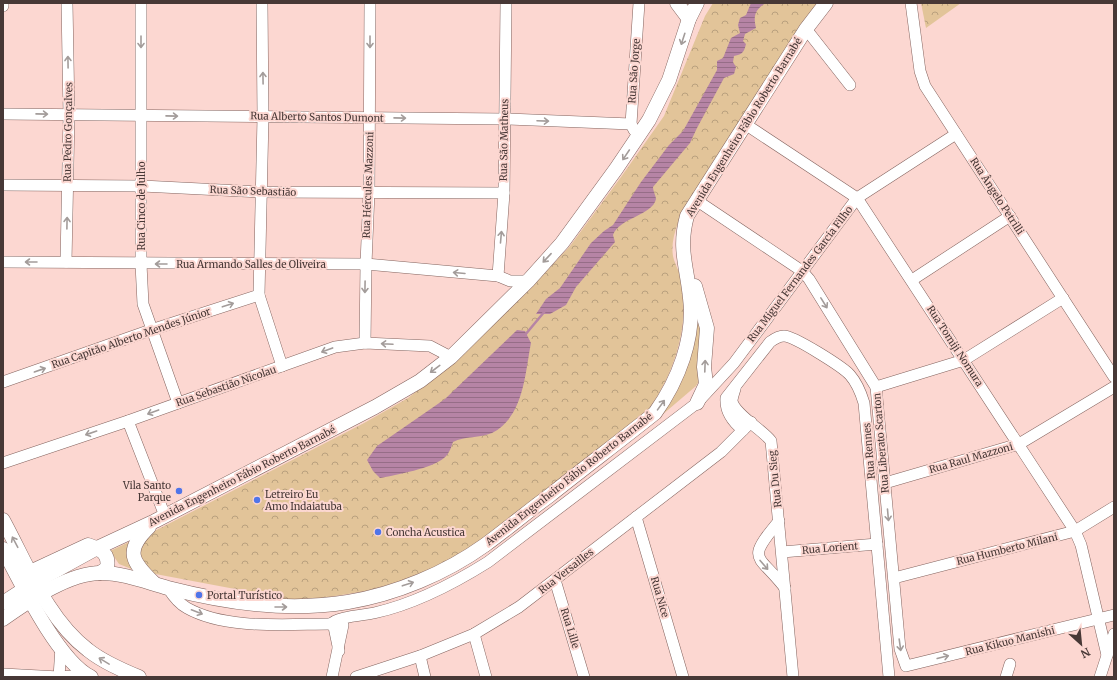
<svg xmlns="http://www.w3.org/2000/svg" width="1117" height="680" viewBox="0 0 1117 680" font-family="Merriweather,serif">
<defs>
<pattern id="forest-crowns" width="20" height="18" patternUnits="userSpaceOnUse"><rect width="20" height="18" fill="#e2c499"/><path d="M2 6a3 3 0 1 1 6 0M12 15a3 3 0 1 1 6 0" fill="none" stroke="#b9a07e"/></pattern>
<pattern id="water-rules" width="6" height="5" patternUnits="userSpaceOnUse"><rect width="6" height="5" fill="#b684a5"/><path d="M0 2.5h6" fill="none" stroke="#966d87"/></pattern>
</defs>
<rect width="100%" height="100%" fill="#fcd7d1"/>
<!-- grass -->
<g fill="#e2c499">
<polygon points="696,302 703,324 699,381 696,386 655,421 488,552 485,549 664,407"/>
<polygon points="129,542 134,570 119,564 110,551"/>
</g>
<!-- forest -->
<g fill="url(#forest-crowns)">
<path d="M713 3H820L802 25 689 200C680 216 670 238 673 256 675 266 682 275 683 285 688 329 674 374 649 409L499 528 470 548 434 568 392 584 366 591 317 599 270 600 235 589 150 573C139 562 139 551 143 537L364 423 408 398 460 357 530 289 570 246 621 177 664 116 705 16Z"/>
<polygon points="921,3 961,3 926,28"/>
</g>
<!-- water -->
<g fill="url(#water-rules)">
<path d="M751 3H766C755 9 753 16 756 28L745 34 743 41 746 44C744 52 743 54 734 56L733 62 736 67 734 74 724 78 697 128 690 143 653 187C653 191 656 196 656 199 653 215 619 218 613 235L615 242 576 287 566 305 550 314H536L546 299 560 288 591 243 604 231 613 225 641 182 669 145 683 131 717 70V61L723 58 731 38 740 33 738 25 740 18 746 15Z"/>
<path d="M517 330 525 331 531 343C525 373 524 417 492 433 480 438 465 436 453 442 451 448 449 454 444 458 433 468 396 475 380 478L373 471 367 460 377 446 445 399Z"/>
</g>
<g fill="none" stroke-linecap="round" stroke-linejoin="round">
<!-- stream -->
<polyline stroke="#b684a5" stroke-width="2.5" points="525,335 545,311"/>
<defs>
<g id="minor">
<polyline points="141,3 141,264 143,304 178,403"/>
<polyline points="262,3 263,117 259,295 282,366"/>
<polyline points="911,3 920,71 925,86 1114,377"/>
<polyline points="3,6 3,3"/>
<polyline points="806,29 850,85"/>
<polyline points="3,114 505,119 631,124"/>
<polyline points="745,124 857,198 1075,531 1081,545 1107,655"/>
<polyline points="634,130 631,124 639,3"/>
<polyline points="3,185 142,186 261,192 504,193"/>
<polyline points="696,200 802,271 809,279 876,387 900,649 906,666 1114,615"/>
<polyline points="3,262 366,264 498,276 510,281 528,281"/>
<polyline points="66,262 69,115 67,3"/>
<polyline points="498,276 504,193 506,3"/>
<polyline points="912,280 1010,216"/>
<polyline points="365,343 366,264 369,192 370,3"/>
<polyline points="3,382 151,330 259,295"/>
<polyline points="876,387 964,360 1063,298"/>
<path d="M735 389C734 392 732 398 732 401 734 414 763 430 771 441L793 677"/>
<polyline points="128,421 165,516"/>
<path d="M743 430C733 422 725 411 726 398L770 342C774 339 778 336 784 336 794 336 843 367 850 375 857 383 861 393 864 403L889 677"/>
<polyline points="3,463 128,421 335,347 365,343 430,346 451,357"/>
<polyline points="885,483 1019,444 1114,387"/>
<polyline points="636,517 683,677"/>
<path d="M779 521C745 562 758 553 785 588"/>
<polyline points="782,552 877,544"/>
<polyline points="894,578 1075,531 1114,507"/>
<polyline points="555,580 584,677"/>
<path d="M168 588C173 596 178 603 187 608 226 630 287 624 331 624"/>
<polyline points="474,634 486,677"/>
<path d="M339 651 334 627 331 624C335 617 365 615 374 613 415 604 453 584 488 562L697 403 734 363 857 198 956 134"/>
<polyline points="420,656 425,677"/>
<polyline points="3,674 59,677 88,675"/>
<polyline points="59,677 61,647"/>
<polyline points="332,677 343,625"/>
<polyline points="356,677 420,656 474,634 519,607 721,452 751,422"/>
<polyline points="1006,677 1010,664"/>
<polyline points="1100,677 1114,634"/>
</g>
<g id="major">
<polyline points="677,3 689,19"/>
<polyline points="695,286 707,328 704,367 706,384 697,403"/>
<path d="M3 520C27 564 47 619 88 650 103 662 122 670 139 677"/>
<path d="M149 527C124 551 132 562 154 583"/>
<path d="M3 549C20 581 58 661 91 677"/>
<path d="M30 572 88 545C100 549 110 553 107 568L100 573"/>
<polyline points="3,603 35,582 97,548 155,521 375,407 420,381 451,357 528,281 562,243 616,169 649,120 669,80 689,19 697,3"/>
<path d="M3 619C29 601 68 573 101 573 124 573 146 582 168 588 227 603 287 612 348 602 396 594 446 573 485 545 507 529 527 512 549 496 584 468 620 441 655 413 678 381 695 338 690 298 687 266 678 249 687 216L806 29 826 3"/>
</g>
</defs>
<!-- minor casing -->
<use href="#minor" stroke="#84645f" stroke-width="12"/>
<!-- major casing -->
<use href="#major" stroke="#84645f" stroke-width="15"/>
<!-- minor -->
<use href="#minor" stroke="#fff" stroke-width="11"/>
<!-- major -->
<use href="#major" stroke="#fff" stroke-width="14"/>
</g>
<!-- one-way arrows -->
<defs><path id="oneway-shaft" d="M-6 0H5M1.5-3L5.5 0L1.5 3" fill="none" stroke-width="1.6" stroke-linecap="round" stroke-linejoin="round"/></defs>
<g stroke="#a39c9a">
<use href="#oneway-shaft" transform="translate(683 39) rotate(108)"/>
<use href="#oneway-shaft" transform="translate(141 42) rotate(90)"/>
<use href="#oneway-shaft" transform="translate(370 42) rotate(90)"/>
<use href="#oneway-shaft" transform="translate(68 62) rotate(-91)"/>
<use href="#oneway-shaft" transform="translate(263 78) rotate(-91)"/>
<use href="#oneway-shaft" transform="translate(42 114) rotate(1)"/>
<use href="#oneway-shaft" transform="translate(172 116) rotate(1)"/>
<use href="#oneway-shaft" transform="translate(400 118) rotate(1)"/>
<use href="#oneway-shaft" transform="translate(543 121) rotate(2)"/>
<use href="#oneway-shaft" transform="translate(626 155) rotate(124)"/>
<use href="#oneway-shaft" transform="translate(67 223) rotate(-89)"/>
<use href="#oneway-shaft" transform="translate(501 237) rotate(-85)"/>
<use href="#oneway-shaft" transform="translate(547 258) rotate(133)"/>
<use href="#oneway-shaft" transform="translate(31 262) rotate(180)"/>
<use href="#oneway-shaft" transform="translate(161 264) rotate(-180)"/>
<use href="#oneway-shaft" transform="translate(459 273) rotate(-175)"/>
<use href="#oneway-shaft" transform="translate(365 287) rotate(91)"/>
<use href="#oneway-shaft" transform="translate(824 303) rotate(58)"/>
<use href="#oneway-shaft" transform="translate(228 305) rotate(-18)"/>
<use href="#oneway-shaft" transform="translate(387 344) rotate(-177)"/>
<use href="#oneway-shaft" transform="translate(327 350) rotate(160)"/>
<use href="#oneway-shaft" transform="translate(705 366) rotate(-88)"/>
<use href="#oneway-shaft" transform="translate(435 369) rotate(143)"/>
<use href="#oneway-shaft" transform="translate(40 370) rotate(-19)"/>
<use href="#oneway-shaft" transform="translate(661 405) rotate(-54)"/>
<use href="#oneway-shaft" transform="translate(153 412) rotate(160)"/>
<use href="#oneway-shaft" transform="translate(91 433) rotate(161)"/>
<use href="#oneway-shaft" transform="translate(888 515) rotate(85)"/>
<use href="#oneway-shaft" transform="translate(15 542) rotate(-118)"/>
<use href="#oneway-shaft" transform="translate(764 565) rotate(49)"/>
<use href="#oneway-shaft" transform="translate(408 584) rotate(-18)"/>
<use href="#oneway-shaft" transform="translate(281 607)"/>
<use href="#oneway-shaft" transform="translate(197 612) rotate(21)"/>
<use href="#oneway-shaft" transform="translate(900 645) rotate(82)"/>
<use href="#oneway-shaft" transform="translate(943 657) rotate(-14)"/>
<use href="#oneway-shaft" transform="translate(104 661) rotate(-149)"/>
</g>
<!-- markers -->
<g fill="#5075e9" stroke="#fcd7d1" stroke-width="1.5">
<circle cx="179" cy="491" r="4"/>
<circle cx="257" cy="500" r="4"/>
<circle cx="378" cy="532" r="4"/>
<circle cx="199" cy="595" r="4"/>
</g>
<g text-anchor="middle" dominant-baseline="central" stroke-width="4" stroke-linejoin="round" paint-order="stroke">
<!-- street labels -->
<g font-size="10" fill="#473836" stroke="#fcd7d1">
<text transform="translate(634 71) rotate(-86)">Rua São Jorge</text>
<text transform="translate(317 117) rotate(1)">Rua Alberto Santos Dumont</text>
<text transform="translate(744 127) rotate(-58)">Avenida Engenheiro Fábio Roberto Barnabé</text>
<text transform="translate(68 132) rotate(-89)">Rua Pedro Gonçalves</text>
<text transform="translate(504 140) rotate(-89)">Rua São Matheus</text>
<text transform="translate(368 185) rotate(-88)">Rua Hércules Mazzoni</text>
<text transform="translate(253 191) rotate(2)">Rua São Sebastião</text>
<text transform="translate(997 196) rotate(57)">Rua Ângelo Petrilli</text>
<text transform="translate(141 206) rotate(-90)">Rua Cinco de Julho</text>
<text x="251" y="264">Rua Armando Salles de Oliveira</text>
<text transform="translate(800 274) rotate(-53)">Rua Miguel Fernandes Garcia Filho</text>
<text transform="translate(131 338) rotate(-19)">Rua Capitão Alberto Mendes Júnior</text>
<text transform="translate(955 346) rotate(57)">Rua Tomiji Nomura</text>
<text transform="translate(226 386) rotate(-19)">Rua Sebastião Nicolau</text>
<text transform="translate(881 443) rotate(-95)">Rua Liberato Scarton</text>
<text transform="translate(869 451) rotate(-95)">Rua Rennes</text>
<text transform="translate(971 458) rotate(-16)">Rua Raul Mazzoni</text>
<text transform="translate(242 476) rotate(-27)">Avenida Engenheiro Fábio Roberto Barnabé</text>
<text transform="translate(569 479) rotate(-38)">Avenida Engenheiro Fábio Roberto Barnabé</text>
<text transform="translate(775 479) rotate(-96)">Rua Du Sieg</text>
<text transform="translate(830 548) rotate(-5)">Rua Lorient</text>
<text transform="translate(1007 549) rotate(-14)">Rua Humberto Milani</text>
<text transform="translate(566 571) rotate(-38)">Rua Versailles</text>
<text transform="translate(660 597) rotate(74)">Rua Nice</text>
<text transform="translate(570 628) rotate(73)">Rua Lille</text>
<text transform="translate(1010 641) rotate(-14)">Rua Kikuo Manishi</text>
</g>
<!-- poi labels -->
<g font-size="10" fill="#473836" stroke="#fcd7d1" text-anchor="start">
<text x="171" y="485" text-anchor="end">Vila Santo<tspan x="171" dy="12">Parque</tspan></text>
<text x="265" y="494">Letreiro Eu<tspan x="265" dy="12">Amo Indaiatuba</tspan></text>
<text x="386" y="532">Concha Acustica</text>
<text x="207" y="595">Portal Turístico</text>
</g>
</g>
<!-- border -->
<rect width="1117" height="680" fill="none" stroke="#473836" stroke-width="8"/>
<!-- north arrow -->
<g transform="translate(1081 644) rotate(153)" stroke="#fcd7d1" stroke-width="3" paint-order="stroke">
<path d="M0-3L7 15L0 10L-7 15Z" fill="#473836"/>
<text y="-6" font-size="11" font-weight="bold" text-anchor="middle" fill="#473836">N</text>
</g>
</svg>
